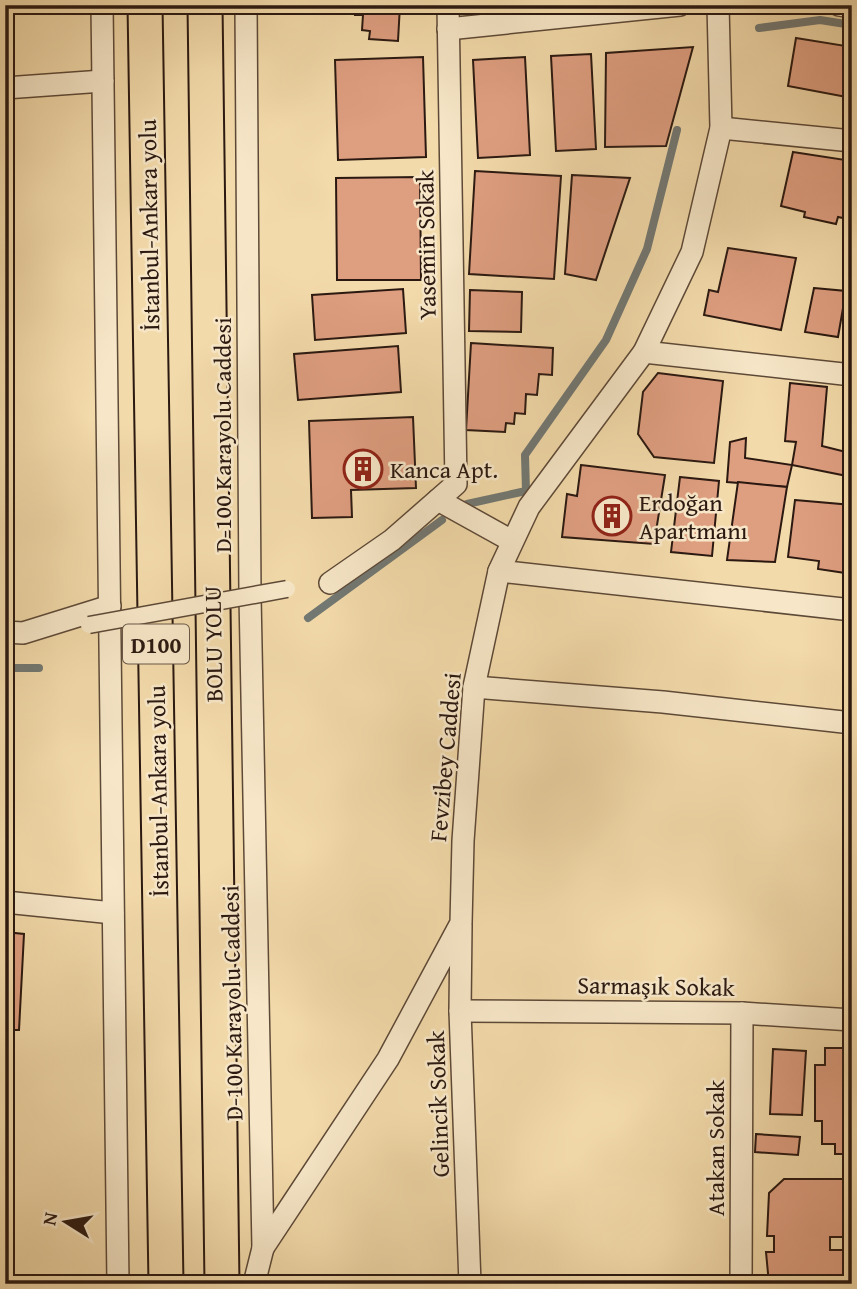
<svg xmlns="http://www.w3.org/2000/svg" width="857" height="1289" viewBox="0 0 857 1289" font-family="'Gentium Book Plus',serif">
<rect width="100%" height="100%" fill="#f3daaa"/>
<filter id="stains"><feTurbulence type="fractalNoise" baseFrequency=".00286" numOctaves="4"/><feColorMatrix values="0 0 0 0 .2 0 0 0 0 .09 0 0 0 0 .02 0 0 0 .5 -.17"/></filter>
<radialGradient id="worn" r=".72"><stop offset=".6" stop-color="#630" stop-opacity="0"/><stop offset="1" stop-color="#630" stop-opacity=".3"/></radialGradient>
<g fill="none" stroke-linecap="round" stroke-linejoin="round">
<!-- stream -->
<g stroke="#727873" stroke-width="8">
<polyline points="759,28 820,20 852,25"/>
<polyline points="467,504 526,491 525,455 606,340 647,249 677,130"/>
<polyline points="308,618 442,520"/>
<polyline points="5,668 39,668"/>
</g>
</g>
<!-- building -->
<g fill="#de9e80" stroke="#2b1911" stroke-width="2">
<polygon points="356,5 400,5 398,41 369,39 370,31 362,30 363,15 355,15"/>
<polygon points="796,38 852,47 852,98 788,86"/>
<polygon points="693,47 666,146 605,147 606,53"/>
<polygon points="591,54 596,149 556,151 551,56"/>
<polygon points="423,57 426,157 338,160 335,60"/>
<polygon points="525,57 530,155 478,158 473,60"/>
<polygon points="793,152 852,161 852,220 838,217 836,224 804,217 805,212 781,206"/>
<polygon points="475,171 561,176 554,279 469,274"/>
<polygon points="572,175 630,178 596,280 565,274"/>
<polygon points="420,177 421,280 337,280 336,178"/>
<polygon points="728,248 796,258 781,330 704,315 709,290 718,292"/>
<polygon points="814,288 846,291 838,337 805,332"/>
<polygon points="403,289 406,333 315,340 312,295"/>
<polygon points="470,290 522,292 521,332 469,331"/>
<polygon points="471,343 553,348 552,375 539,374 537,395 526,394 525,414 515,413 514,424 506,423 505,432 466,430"/>
<polygon points="398,346 401,392 298,400 294,354"/>
<polygon points="658,373 723,381 714,463 654,457 638,434 643,392"/>
<polygon points="790,383 827,387 822,446 850,453 847,476 792,465 796,442 785,441"/>
<polygon points="413,417 416,488 351,490 352,517 312,518 309,421"/>
<polygon points="746,438 745,458 792,465 787,487 727,482 730,442"/>
<polygon points="581,465 665,475 654,544 562,537 567,494 577,496"/>
<polygon points="680,477 719,481 712,556 671,552"/>
<polygon points="738,482 787,487 775,562 727,560"/>
<polygon points="795,500 852,505 852,574 818,569 819,561 788,557"/>
<polygon points="5,932 24,934 19,1030 5,1030"/>
<polygon points="825,1048 852,1048 852,1149 849,1149 849,1154 835,1154 835,1144 822,1144 822,1121 815,1121 815,1065 825,1065"/>
<polygon points="773,1049 806,1051 802,1115 770,1114"/>
<polygon points="756,1134 800,1137 798,1155 755,1152"/>
<polygon points="784,1179 845,1179 845,1237 830,1237 830,1250 847,1250 847,1284 769,1284 766,1252 774,1252 774,1236 767,1236 769,1193"/>
</g>
<g fill="none" stroke-linecap="round" stroke-linejoin="round">
<defs>
<g id="minor">
<polyline points="102,5 118,1284"/>
<polyline points="246,5 250,596 263,1248 254,1284"/>
<polyline points="839,5 852,7"/>
<polyline points="448,29 680,5"/>
<polyline points="5,88 103,81"/>
<polyline points="721,128 852,141"/>
<polyline points="644,352 852,375"/>
<polyline points="438,500 512,541"/>
<polyline points="499,571 529,507 644,352 692,252 721,128 718,5"/>
<polyline points="330,583 392,540 456,484 448,5"/>
<polyline points="5,632 23,633 110,606"/>
<polyline points="474,687 663,702 852,723"/>
<polyline points="5,902 113,913"/>
<polyline points="461,926 460,1011 470,1284"/>
<polyline points="460,1011 742,1013 852,1020"/>
<polyline points="263,1248 388,1059 461,923 463,841 474,687 499,571 852,610"/>
<polyline points="741,1284 742,1013"/>
</g>
<g id="trunk">
<polyline points="145,5 166,1284"/>
<polyline points="205,5 222,1284"/>
</g>
</defs>
<!-- minor casing -->
<use href="#minor" stroke="#5d4937" stroke-width="24"/>
<!-- trunk casing -->
<use href="#trunk" stroke="#2b1911" stroke-width="37"/>
<!-- minor -->
<use href="#minor" stroke="#f7e7c8" stroke-width="21"/>
<!-- trunk -->
<use href="#trunk" stroke="#f3daaa" stroke-width="33"/>
<defs>
<polyline id="pedestrian-bridge" points="89,625 287,589"/>
</defs>
<!-- pedestrian-bridge casing -->
<use href="#pedestrian-bridge" stroke="#5d4937" stroke-width="19" stroke-linecap="butt"/>
<!-- pedestrian-bridge -->
<use href="#pedestrian-bridge" stroke="#f7e7c8" stroke-width="16"/>
</g>
<!-- icons -->
<defs>
<symbol id="building-ring" viewBox="-11 -11 22 22"><circle r="9.5" fill="#f7e7c8" stroke="#8f2418" stroke-width="1.5"/><path d="M-4-6H4V6H1V3H-1V6H-4ZM-2.5-4.3h1.7v1.8h-1.7ZM.8-4.3h1.7v1.8H.8ZM-2.5-1h1.7V.8h-1.7ZM.8-1h1.7V.8H.8Z" fill="#8f2418"/></symbol>
</defs>
<g fill-rule="evenodd">
<use href="#building-ring" x="341" y="447" width="44" height="44"/>
<use href="#building-ring" x="590" y="494" width="44" height="44"/>
</g>
<g text-anchor="middle" dominant-baseline="central" stroke-width="5" stroke-linejoin="round" paint-order="stroke">
<!-- shield labels -->
<rect fill="#f7e7c8" stroke="#685748" stroke-width="2" x="123" y="624.5" width="66" height="39" rx="5"/>
<g font-size="23" font-weight="bold" fill="#2b1911">
<text x="156" y="644">D100</text>
</g>
<!-- street labels -->
<g font-size="24" fill="#2b1911" stroke="#f7e7c8">
<text transform="translate(149 225) rotate(-91)">İstanbul-Ankara yolu</text>
<text transform="translate(426 245) rotate(-91)">Yasemin Sokak</text>
<text transform="translate(222 435) rotate(-90)">D-100 Karayolu Caddesi</text>
<text transform="translate(213 644) rotate(-91)">BOLU YOLU</text>
<text transform="translate(445 757) rotate(-85)">Fevzibey Caddesi</text>
<text transform="translate(158 791) rotate(-91)">İstanbul-Ankara yolu</text>
<text transform="translate(656 986) rotate(1)">Sarmaşık Sokak</text>
<text transform="translate(232 1003) rotate(-91)">D-100 Karayolu Caddesi</text>
<text transform="translate(438 1104) rotate(-92)">Gelincik Sokak</text>
<text transform="translate(715 1148) rotate(-90)">Atakan Sokak</text>
</g>
<!-- poi labels -->
<g font-size="24" fill="#2b1911" stroke="#f7e7c8" text-anchor="start">
<text x="390" y="469">Kanca Apt.</text>
<text x="639" y="502">Erdoğan<tspan x="639" dy="28">Apartmanı</tspan></text>
</g>
</g>
<!-- margin -->
<rect width="857" height="1289" fill="none" stroke="#f3daaa" stroke-width="28"/>
<rect x="7" y="7" width="843" height="1275" fill="none" stroke="#2b1911" stroke-width="3.5"/>
<rect x="14" y="14" width="829" height="1261" fill="none" stroke="#2b1911" stroke-width="2"/>
<!-- north arrow -->
<g transform="translate(66 1222) rotate(281)" stroke="#f7e7c8" stroke-width="5" paint-order="stroke">
<path d="M0-5L12 26L0 18L-12 26Z" fill="#2b1911"/>
<text y="-10" font-size="19" font-weight="bold" text-anchor="middle" fill="#2b1911">N</text>
</g>
<rect width="100%" height="100%" filter="url(#stains)"/>
<rect width="100%" height="100%" fill="url(#worn)"/>
</svg>
